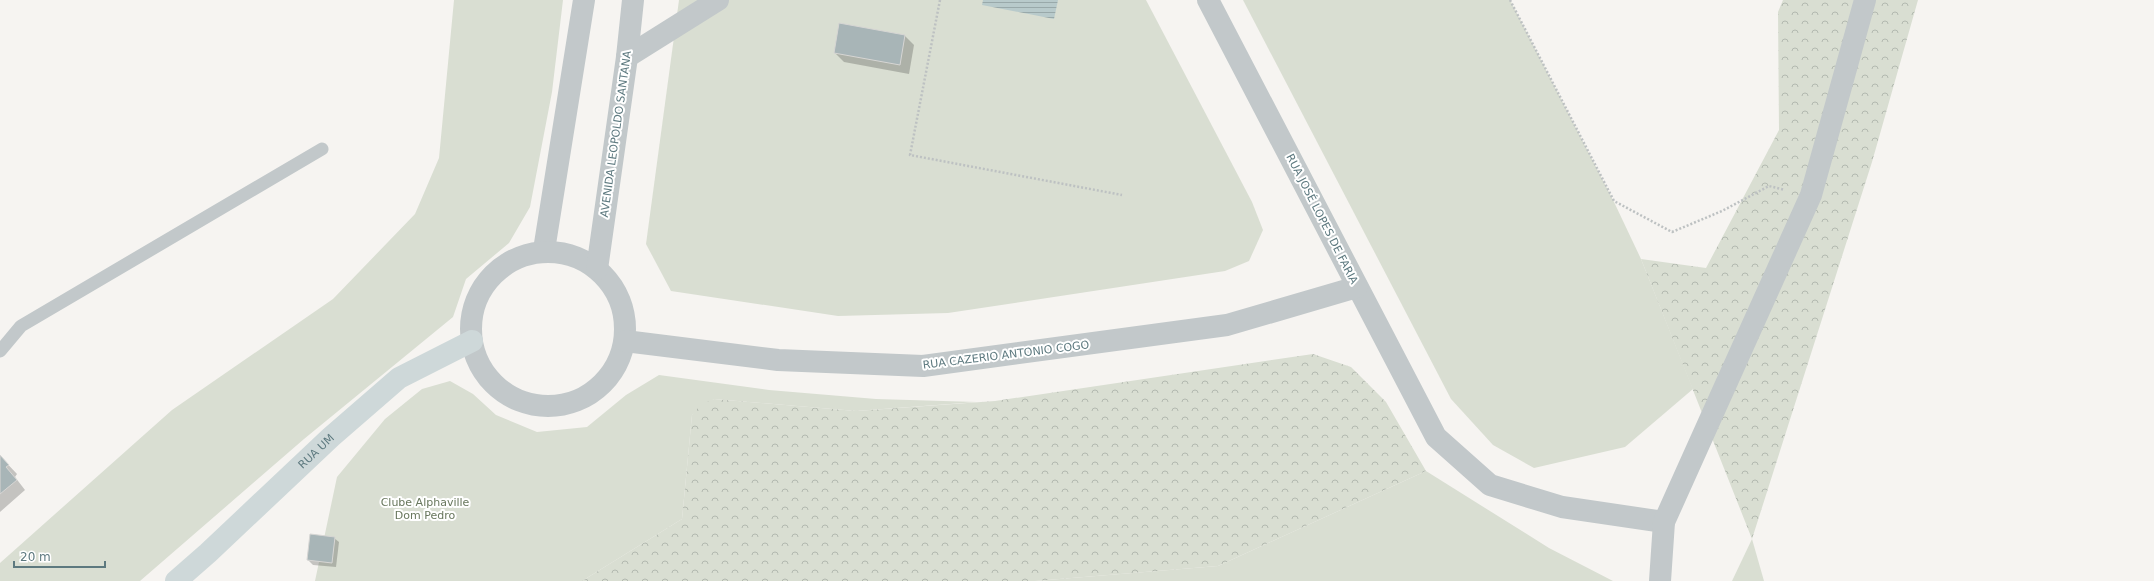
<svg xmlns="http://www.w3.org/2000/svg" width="2154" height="581" viewBox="0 0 2154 581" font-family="'DejaVu Sans',sans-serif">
<defs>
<pattern id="forest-crowns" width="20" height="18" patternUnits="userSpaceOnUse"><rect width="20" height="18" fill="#d9ded2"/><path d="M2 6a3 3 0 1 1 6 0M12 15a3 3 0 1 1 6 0" fill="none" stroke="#b3b9b0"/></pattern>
<pattern id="water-rules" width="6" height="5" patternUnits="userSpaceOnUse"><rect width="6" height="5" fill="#b8cacb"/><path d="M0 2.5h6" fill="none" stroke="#99a9aa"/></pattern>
</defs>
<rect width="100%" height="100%" fill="#f6f4f1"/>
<!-- green -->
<g fill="#d9ded2">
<polygon points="454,0 563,0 552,92 530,207 509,243 466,279 453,317 304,439 140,581 0,581 0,563 172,410 333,299 415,214 439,158"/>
<polygon points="679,0 1146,0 1252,202 1263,230 1249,261 1225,271 948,313 838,316 671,291 646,244"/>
<polygon points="1243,0 1510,0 1614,202 1641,259 1693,389 1625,447 1534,468 1493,445 1451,399"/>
<polygon points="659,375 769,390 876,399 977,402 856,411 714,399 692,415 682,519 582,581 315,581 337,477 385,419 422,389 450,381 473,394 496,415 537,432 587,427 626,395"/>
<polygon points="1426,471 1549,548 1613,581 1035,581 1218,566"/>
<polygon points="1752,539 1764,581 1732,581"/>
</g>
<!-- forest -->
<g fill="url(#forest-crowns)">
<polygon points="1783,0 1918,0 1872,162 1752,539 1641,259 1706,268 1779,130 1778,12"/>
<polygon points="1313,354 1351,367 1386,402 1426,471 1218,566 1035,581 582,581 682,519 692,415 700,405 714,399 856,411 995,401"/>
</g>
<!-- water -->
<polygon fill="url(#water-rules)" points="983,0 1058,0 1054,19 982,5"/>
<!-- shadow -->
<g fill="#0003">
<polygon points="905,36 914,45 909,74 844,62 835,53"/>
<polygon points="0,456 17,474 15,477 25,490 0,512"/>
<polygon points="311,535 334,538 339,542 336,567 313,565 308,560"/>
</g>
<!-- building -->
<g fill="#a8b5b7" stroke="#d7d6d4">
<polygon points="839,23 905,35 900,65 834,53"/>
<polygon points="0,455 9,465 6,467 17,480 0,494"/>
<polygon points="310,534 335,537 332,563 307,560"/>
</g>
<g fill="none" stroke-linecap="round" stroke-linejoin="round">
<!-- path -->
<g stroke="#bdc1c2" stroke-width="2.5" stroke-dasharray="2 2" stroke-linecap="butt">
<polyline points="940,0 910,155 1122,195"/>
<polyline points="1510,0 1614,201 1672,232 1722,211 1769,186 1785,190"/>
</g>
<!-- lane -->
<polyline stroke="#c2c8ca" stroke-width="13" points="0,351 21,326 322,149"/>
<!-- street -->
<g stroke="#c2c8ca" stroke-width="22">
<polyline points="1208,0 1436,437 1490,485 1562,507 1664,522"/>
<polyline points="627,57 718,0"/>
<polyline points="544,250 584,0"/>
<circle cx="548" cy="329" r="77"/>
<polyline points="597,269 627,57 633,0"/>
<polyline points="625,341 778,360 923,366 1227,325 1357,287"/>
<polyline points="1660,581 1664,522 1811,195 1865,0"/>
</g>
<!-- secondary -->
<path stroke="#ced8d9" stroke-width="22" id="s1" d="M176 581 208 553 331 437 399 378 472 341"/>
</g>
<g text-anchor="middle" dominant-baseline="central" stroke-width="4" stroke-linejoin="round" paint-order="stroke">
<!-- street labels -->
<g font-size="11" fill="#5d797f" stroke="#fff">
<text transform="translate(616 134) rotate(-82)">AVENIDA LEOPOLDO SANTANA</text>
<text transform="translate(1322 219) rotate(63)">RUA JOSÉ LOPES DE FARIA</text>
<text transform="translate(1006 355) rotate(-7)">RUA CAZERIO ANTONIO COGO</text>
<text stroke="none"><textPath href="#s1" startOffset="191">RUA UM</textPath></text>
</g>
<!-- park labels -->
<g font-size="11" fill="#68775d" stroke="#fff">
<text x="425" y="502">Clube Alphaville<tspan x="425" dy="13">Dom Pedro</tspan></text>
</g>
</g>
<!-- scale -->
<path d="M14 561v6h91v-6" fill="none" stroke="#5d797f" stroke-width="2"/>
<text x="20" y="561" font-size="12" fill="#5d797f" stroke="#ffffff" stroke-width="3" paint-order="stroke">20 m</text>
</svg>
